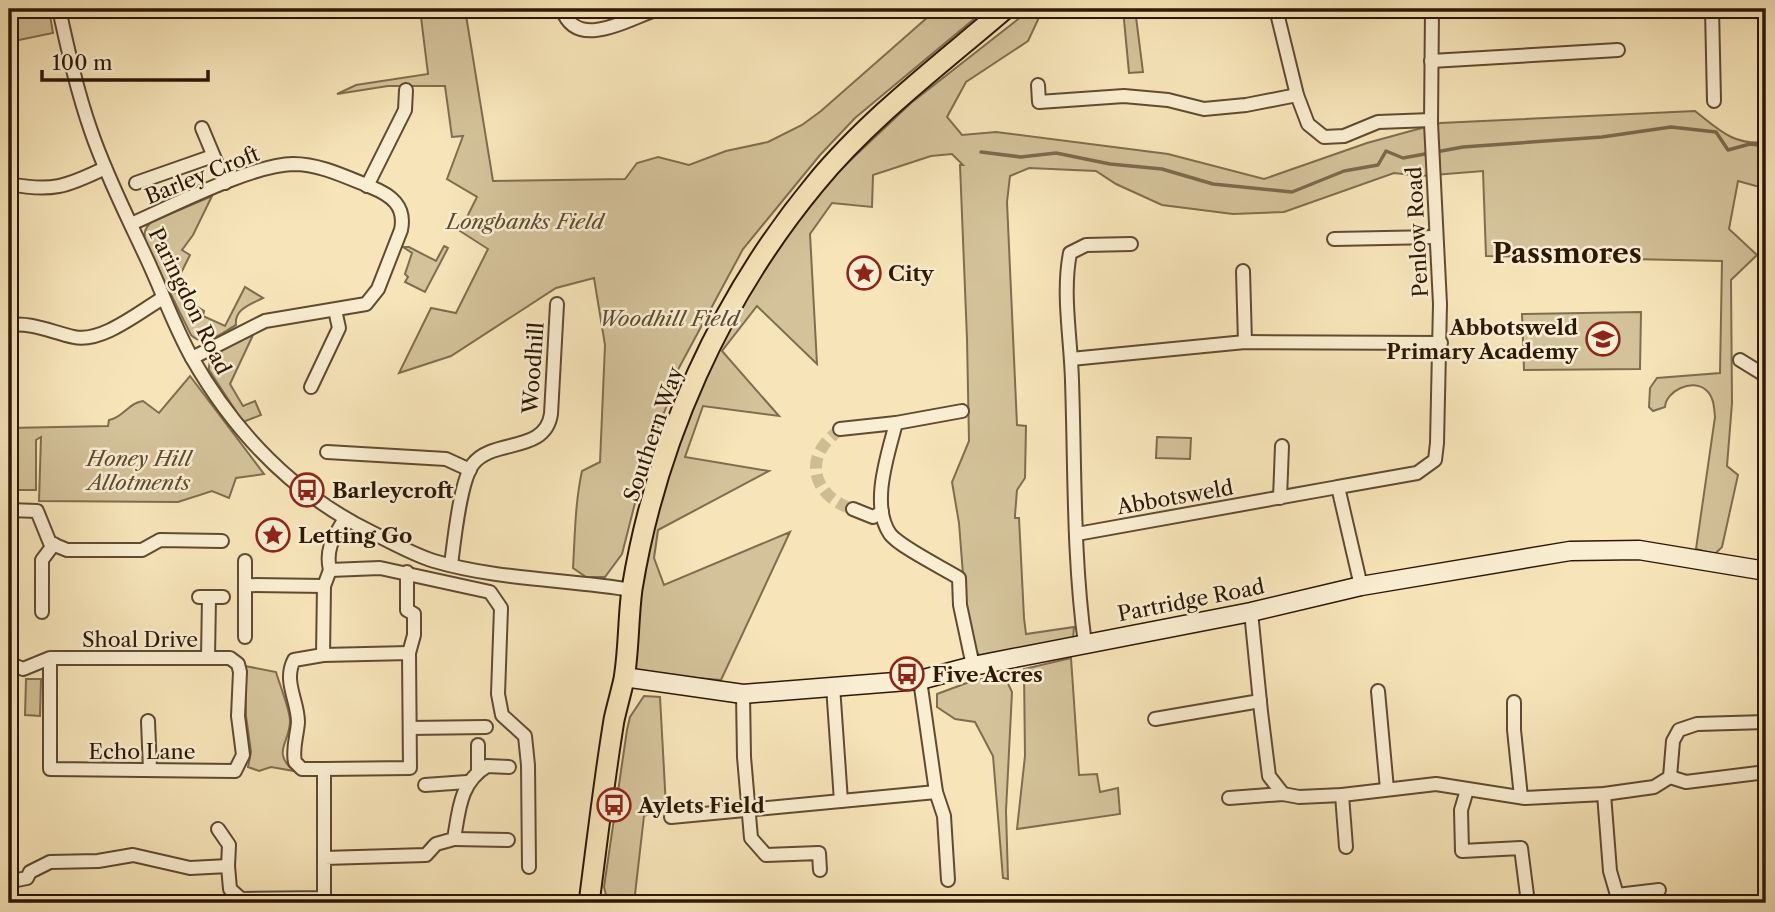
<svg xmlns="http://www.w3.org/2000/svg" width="1775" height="912" viewBox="0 0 1775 912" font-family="'Libre Caslon Text',serif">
<rect width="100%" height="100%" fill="#f7e5b9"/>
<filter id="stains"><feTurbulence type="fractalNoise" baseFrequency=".00286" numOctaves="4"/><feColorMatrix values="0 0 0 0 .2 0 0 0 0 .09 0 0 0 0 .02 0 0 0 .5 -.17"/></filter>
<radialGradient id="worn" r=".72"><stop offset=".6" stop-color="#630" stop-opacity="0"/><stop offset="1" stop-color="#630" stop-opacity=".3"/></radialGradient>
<!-- green -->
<g fill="#d4c29a" stroke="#806d4f" stroke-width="2">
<polygon points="9,9 49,9 53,33 9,42"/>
<path d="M420 9H465L493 181 625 179 637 163 658 157 689 165 726 151 768 142 802 125 821 111 937 9H986L855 118 820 155 743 249 674 377 671 395 647 456 622 554 605 577H586L573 568C575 535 575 503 582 471L600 462 605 345 594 278 556 288 451 356 399 373 431 308 456 313 488 249 460 231 477 197 447 179 463 136 452 137 445 86H388L337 94 356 85 428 74Z"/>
<path d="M1031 9H1043L1028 41 966 82 947 117 962 135 996 132 1168 154 1264 179 1367 143 1440 123 1695 111C1719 130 1734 146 1766 142V186H1756L1738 181 1729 229 1757 255 1731 280 1732 403 1727 466 1738 475 1722 547 1715 554 1696 549 1715 417C1714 407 1714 397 1706 390 1692 378 1666 391 1665 407L1653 411 1649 407 1650 388 1657 378 1720 373 1722 261 1486 256 1483 171 1421 176 1394 173 1284 212 1233 214 1162 205 1116 184 1096 171 1029 168 1010 176 1007 202 1017 425 1026 426 1025 478 1017 490 1015 515V518H1019L1024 618 1026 634 1074 627 1073 639 982 658 972 647 965 600 959 523 952 482 969 441 967 339 960 165H963L952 154 931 156 873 175 872 207 832 203 810 234 817 364 757 306 722 351 779 416 703 406 685 457 769 471 658 530 654 558 664 585 790 532 721 680 659 675 648 676 633 669 631 605 667 476 706 366 763 263 821 188 911 103Z"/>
<polygon points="1123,9 1135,9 1143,72 1129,73"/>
<path d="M212 196 193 235 182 250 190 255 172 291 204 311 203 316 225 326 245 287 263 298C251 304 234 309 236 325 223 332 205 349 191 335L145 242C144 234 144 229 151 222Z"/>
<polygon points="444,246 448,248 425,292 405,282 408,277 405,274 412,253 403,247 409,247 436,261"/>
<polygon points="1641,312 1640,369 1524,370 1522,314"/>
<path d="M253 335 230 384 243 406 255 401 261 415 243 422 209 370C207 349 237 343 253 335Z"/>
<path d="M190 376 264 474 236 478 229 498 212 491 178 502 39 501 41 437 36 440V490H9V428L108 426 109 420C123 418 128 403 143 401L159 413Z"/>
<polygon points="1157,437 1191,438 1190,459 1156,458"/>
<polygon points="1071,658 1079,775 1097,774 1100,792 1118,788 1120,814 1017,829 1025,756 1024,669"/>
<path d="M245 666 276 672C279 683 290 710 290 721 290 743 271 752 294 771L271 767 259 771 248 767 251 752 246 716Z"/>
<polygon points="1004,675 1012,692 1006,811 1008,879 1003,878 993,756 975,722 955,719 937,707 937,694 972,681"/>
<polygon points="26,679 41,679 40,716 25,715"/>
<polygon points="644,696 660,697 666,807 644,816 634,903 608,903 604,887 627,730 630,717"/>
<polygon points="572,897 571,903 433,903 434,899"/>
</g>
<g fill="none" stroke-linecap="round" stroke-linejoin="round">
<!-- stream -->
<polyline stroke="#7c694b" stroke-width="3.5" points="981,152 1021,157 1056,153 1110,164 1162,169 1213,184 1292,192 1344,171 1378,165 1386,151 1403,158 1463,147 1602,137 1671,127 1716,132 1728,150 1750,144 1766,146"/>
<!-- street-tunnel -->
<path stroke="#cebc95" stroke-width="12" stroke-dasharray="12 6" stroke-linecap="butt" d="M840 429C835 434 828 439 824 445 804 472 824 501 853 509"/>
<defs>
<g id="street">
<path d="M59 9C68 50 77 91 91 131 106 175 127 216 146 257 162 291 174 326 192 358 235 433 294 494 371 532 391 542 412 554 434 561 498 580 567 579 632 590"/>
<path d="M562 9C577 52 629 18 658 9"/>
<polyline points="1276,9 1297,95 1308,124 1324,137 1344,136 1378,122 1431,120"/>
<polyline points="1712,9 1714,101"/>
<polyline points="1431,61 1618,50"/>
<polyline points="1038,85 1039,102 1124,96 1168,100 1204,109 1246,105 1297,95"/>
<polyline points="202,128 225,183"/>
<polyline points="136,183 213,156"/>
<path d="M9 184C52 192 66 187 105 168"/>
<polyline points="367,186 405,110 406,90"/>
<path d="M131 224C172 206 251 165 293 164 320 164 346 177 371 187 391 195 406 206 401 230L378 289 366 304 265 321 192 358"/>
<polyline points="1334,239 1436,237"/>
<polyline points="1243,271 1245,342"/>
<path d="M9 325C32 322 51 332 74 337 102 343 139 312 163 298"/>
<polyline points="1071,359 1245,342 1441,343"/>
<polyline points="1740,360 1766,376"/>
<polyline points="311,387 339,328 335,310"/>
<path d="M962 411 896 423C888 454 870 505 890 534 900 547 943 568 959 578L960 605 973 666"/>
<polyline points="840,429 896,423"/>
<polyline points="327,452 446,459 470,470"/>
<polyline points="1280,498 1282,446"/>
<polyline points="853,509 873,517 882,512"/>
<polyline points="9,510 37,511 50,543 67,550 142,550 160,540 222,541"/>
<path d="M344 520C334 537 325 549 330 570L380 568 490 592 501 608 498 694 502 715 525 736 528 765 529 867"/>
<polyline points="1077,534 1338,487"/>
<path d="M451 565C454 542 460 481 473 464 493 438 545 454 551 414L557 304"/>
<polyline points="407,572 407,610 414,614 414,635 409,653"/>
<polyline points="245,585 324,586"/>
<polyline points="1361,586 1338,487 1417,473 1435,460 1437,443 1440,304 1431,123 1432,9"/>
<polyline points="199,597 223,597"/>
<polyline points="42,612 42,560 54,544"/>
<polyline points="1251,612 1261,712 1269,776 1283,794"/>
<polyline points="245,637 245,561"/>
<path d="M1085 644C1073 557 1075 469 1072 381 1071 339 1062 294 1070 253L1086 245 1131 244"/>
<path d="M323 655 294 660C283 681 298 701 298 722 297 737 292 748 295 762L302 769H324"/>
<polyline points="208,658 209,597"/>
<polyline points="9,663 23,669 50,658 50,769 235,771 243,755 238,716 240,672 238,664 230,658 50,658"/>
<polyline points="920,680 936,792 944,816 948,880"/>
<polyline points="833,686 841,801"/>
<polyline points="1378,691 1387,789"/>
<polyline points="743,694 744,757 751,838 766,855 819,853 820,870"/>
<polyline points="1514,702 1514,730 1521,797"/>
<polyline points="1155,719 1260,701"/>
<polyline points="148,721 150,770"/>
<polyline points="410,728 486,727"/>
<polyline points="478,771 478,745"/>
<polyline points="1670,777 1686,782 1766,772"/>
<polyline points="425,785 467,782"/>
<polyline points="1467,790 1461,810 1462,851 1521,848 1528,903"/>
<polyline points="1604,794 1610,871 1617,895 1659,890"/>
<polyline points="1342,795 1346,847"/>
<polyline points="1229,798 1283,794 1299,797 1342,795 1436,784 1525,798 1604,794 1654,787 1670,777 1673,741 1679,730 1697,724 1766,722"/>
<polyline points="671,817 936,792"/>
<polyline points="218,829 229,845 228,866"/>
<polyline points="454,839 508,840"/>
<polyline points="324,858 324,769 410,768 409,653 323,655 324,586 330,570"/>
<path d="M9 879 17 880 27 878 30 872 50 862 98 861 133 855 190 868 228 866 230 889 241 899 324 898V858L426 855 436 844 454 839C459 810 460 782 487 766L509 767"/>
</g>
<polyline id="secondary" points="624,677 743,694 920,680 973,666 1251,612 1361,586 1570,551 1639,550 1766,571"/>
<path id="primary" d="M589 903C597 842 604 781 614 720 617 706 621 693 624 679 629 649 628 619 632 589 656 442 720 299 815 184 869 118 941 64 1005 9"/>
</defs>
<!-- street casing -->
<use href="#street" stroke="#5f4b31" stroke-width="16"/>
<!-- secondary casing -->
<use href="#secondary" stroke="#2c1804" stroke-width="21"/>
<!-- primary casing -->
<use href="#primary" stroke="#2c1804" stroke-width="23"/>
<!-- street -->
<use href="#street" stroke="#faeed2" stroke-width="12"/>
<!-- secondary -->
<use href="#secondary" stroke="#faeed2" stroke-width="18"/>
<!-- primary -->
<use href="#primary" stroke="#f7e5b9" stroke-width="19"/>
</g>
<!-- icons -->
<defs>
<symbol id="sight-ring" viewBox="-11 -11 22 22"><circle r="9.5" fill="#faeed2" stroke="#8f2418" stroke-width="1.5"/><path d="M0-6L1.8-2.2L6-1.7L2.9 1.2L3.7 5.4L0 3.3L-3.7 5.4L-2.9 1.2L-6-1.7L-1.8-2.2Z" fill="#8f2418"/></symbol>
<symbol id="school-ring" viewBox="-11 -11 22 22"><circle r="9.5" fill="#faeed2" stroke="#8f2418" stroke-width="1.5"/><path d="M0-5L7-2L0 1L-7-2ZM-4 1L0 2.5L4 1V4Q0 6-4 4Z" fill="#8f2418"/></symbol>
<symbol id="bus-ring" viewBox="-11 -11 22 22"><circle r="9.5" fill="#faeed2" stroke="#8f2418" stroke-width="1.5"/><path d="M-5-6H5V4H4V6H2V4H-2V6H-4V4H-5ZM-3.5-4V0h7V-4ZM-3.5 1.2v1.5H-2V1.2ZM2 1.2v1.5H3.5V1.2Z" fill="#8f2418"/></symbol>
</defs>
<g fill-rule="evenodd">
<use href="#sight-ring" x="845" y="254" width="38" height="38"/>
<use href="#school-ring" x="1584" y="320" width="38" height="38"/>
<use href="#bus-ring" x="288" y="471" width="38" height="38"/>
<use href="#sight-ring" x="254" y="516" width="38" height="38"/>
<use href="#bus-ring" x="888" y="655" width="38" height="38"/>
<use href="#bus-ring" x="595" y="786" width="38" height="38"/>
</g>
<g text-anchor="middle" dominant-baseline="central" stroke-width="5" stroke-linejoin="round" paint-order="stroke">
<!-- street labels -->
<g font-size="21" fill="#2c1804" stroke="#faeed2">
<text transform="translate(202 175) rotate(-22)">Barley Croft</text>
<text transform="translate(1417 232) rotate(-93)">Penlow Road</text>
<text transform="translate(190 301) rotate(64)">Paringdon Road</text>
<text transform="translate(533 368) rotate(-86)">Woodhill</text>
<text transform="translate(653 434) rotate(-71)">Southern Way</text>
<text transform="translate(1175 497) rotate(-10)">Abbotsweld</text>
<text transform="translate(1191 600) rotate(-11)">Partridge Road</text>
<text x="140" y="639">Shoal Drive</text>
<text x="142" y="751">Echo Lane</text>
</g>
<!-- park labels -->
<g font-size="21" font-style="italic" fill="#5e4b31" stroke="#faeed2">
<text x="525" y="221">Longbanks Field</text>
<text x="669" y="318">Woodhill Field</text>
<text x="139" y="458">Honey Hill<tspan x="139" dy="24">Allotments</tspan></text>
</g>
<!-- poi labels -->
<g font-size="21" font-weight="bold" fill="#2c1804" stroke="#faeed2" text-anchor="start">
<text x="888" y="273">City</text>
<text x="1578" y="327" text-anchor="end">Abbotsweld<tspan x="1578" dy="24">Primary Academy</tspan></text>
<text x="332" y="490">Barleycroft</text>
<text x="298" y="535">Letting Go</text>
<text x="932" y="674">Five Acres</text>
<text x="638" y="805">Aylets Field</text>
</g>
<!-- district labels -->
<g font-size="28" font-weight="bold" fill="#2c1804" stroke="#faeed2">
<text x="1567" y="253">Passmores</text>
</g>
</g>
<!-- margin -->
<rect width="1775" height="912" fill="none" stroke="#f7e5b9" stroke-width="35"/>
<rect x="10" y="10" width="1754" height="891" fill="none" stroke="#2c1804" stroke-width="3.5"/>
<rect x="18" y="18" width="1740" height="877" fill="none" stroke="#2c1804" stroke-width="2"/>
<!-- scale -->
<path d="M42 70v10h166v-10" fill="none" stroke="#2c1804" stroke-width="3.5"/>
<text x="52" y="70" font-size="21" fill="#2c1804" stroke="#faeed2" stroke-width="5" paint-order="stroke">100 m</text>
<rect width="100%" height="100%" filter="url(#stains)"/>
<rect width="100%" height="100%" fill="url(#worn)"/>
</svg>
